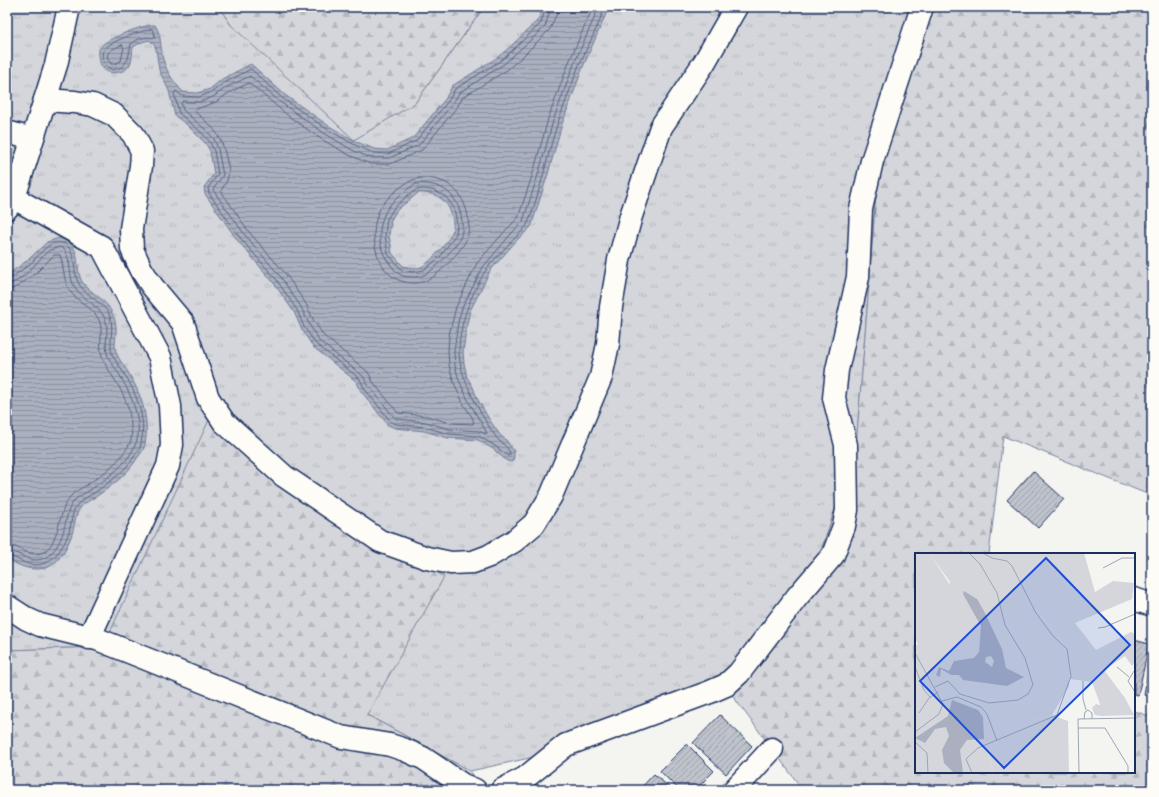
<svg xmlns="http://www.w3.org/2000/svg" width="1159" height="797" viewBox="0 0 1159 797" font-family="Sriracha,sans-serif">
<defs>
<pattern id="grass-tufts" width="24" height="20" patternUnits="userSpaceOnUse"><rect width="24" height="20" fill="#d4d6db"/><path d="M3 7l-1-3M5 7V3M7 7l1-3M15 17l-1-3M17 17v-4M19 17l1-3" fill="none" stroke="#b5b8be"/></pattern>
<pattern id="forest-firs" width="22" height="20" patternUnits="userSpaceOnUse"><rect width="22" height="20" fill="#d4d6db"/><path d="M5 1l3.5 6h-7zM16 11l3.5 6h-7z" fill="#b5b8be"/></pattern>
<pattern id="water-rules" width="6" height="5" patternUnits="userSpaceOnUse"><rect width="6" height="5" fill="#aab0bf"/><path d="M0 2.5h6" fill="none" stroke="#8a909e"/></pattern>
<pattern id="building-hatch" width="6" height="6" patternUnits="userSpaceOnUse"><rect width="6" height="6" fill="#bfc3cc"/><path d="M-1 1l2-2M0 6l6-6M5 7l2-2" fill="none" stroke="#9a9fa9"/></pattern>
</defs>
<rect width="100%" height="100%" fill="#f4f4f1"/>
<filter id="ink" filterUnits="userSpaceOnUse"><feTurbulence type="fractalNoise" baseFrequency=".025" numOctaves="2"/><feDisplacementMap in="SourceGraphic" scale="8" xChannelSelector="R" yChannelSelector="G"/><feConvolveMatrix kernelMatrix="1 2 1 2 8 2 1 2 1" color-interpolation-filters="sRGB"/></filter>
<g filter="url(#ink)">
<!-- grass -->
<polygon fill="url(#grass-tufts)" stroke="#78829c" points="7,7 219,7 231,25 415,103 484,7 924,7 879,158 856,447 802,607 685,710 580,747 470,771 367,715 103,647 7,650"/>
<!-- forest -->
<g fill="url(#forest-firs)" stroke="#78829c">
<polygon points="219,7 484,7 415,103 354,140 231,25"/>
<polygon points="919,7 1152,7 1152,496 1003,436 989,554 916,554 916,772 1134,772 1134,711 1152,717 1152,790 803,790 720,679 802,607 856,447 879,158"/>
<polygon points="209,420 444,577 367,715 470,771 479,790 7,790 7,650 103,647"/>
</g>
<!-- water -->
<g fill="url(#water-rules)" stroke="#717c98" fill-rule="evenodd">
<path d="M543 7H609L583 67 562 124 548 174 531 227 517 240 490 271 470 311 467 324 463 352 464 363 467 377 473 387 477 398 489 419 500 435 506 440 514 451V457L512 462 507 461 493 449 478 440 448 438 424 431 395 428 388 425 360 390 357 382 322 354 313 347 301 328 294 312 273 282 238 241 205 194 204 187 214 174 210 151 206 144 186 124 175 116 169 91 159 70 156 49 154 44 149 40 142 42 133 47C132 53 133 60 129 66 126 70 124 71 119 72 102 76 98 63 99 49 101 47 103 43 106 42 115 36 145 24 155 25 162 35 160 48 163 59 167 73 174 82 183 92L197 93 210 89 222 79 251 64 285 95 329 126 357 142 374 149 387 150 413 138 446 98 452 86 498 57 511 46 538 20ZM418 193C435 192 448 199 452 217 453 222 454 227 452 232 450 240 429 264 421 267 415 269 409 267 403 266L392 253 389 235 391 220 397 210Z"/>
<path d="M59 238C85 244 73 269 83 283 91 293 107 300 112 313 115 319 117 327 116 333 116 339 114 345 116 351 118 359 124 365 128 372 141 394 150 418 145 444 145 448 141 453 138 457 128 474 113 485 97 496 92 499 86 502 82 506 74 514 75 528 71 537 67 547 60 561 50 566 37 573 18 567 7 558V275L28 260 47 242Z"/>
</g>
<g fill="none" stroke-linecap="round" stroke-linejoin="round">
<!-- shore -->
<g stroke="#546385" stroke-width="1">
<path d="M546 7 541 23 514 49 500 61 455 89 449 100 416 141 388 154 373 153 355 145 327 129 282 98 251 69 224 83 212 92 199 97 182 96 176 91 174 93 179 113 203 134 210 142 214 151 218 174 208 188 209 193 241 239 276 279 297 310 304 327 316 344 360 379 364 388 391 422 396 424 425 427 449 434 479 436 495 446 508 456 510 455C510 447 500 443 496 437 482 417 459 377 459 352 459 324 471 294 486 270 492 261 501 253 508 245 513 239 525 230 528 223 531 217 533 209 535 203 544 176 549 148 558 122 565 103 572 84 579 65 588 46 598 27 605 7"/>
<polyline points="551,7 545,27 504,64 459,93 453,103 419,145 389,158 371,158 352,150 324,133 280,102 250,76 227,87 213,97 199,102 183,101 181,103 183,110 206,130 214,139 218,149 223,175 213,190 245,235 280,276 301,307 309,324 319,341 363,376 368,385 394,417 397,419 426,422 449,429 479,431 485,434 487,433 469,402 459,380 455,366 454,352 458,322 462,308 483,267 511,234 523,221 539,172 553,121 574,64 599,7"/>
<path d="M557 7V13L550 29 522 57 507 70 463 97 457 107 422 150 390 164H370L349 155 321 139 291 118 249 83 230 92 216 102 194 110 195 112C215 128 222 136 227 162 228 167 230 172 228 177 227 183 223 186 221 191L249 232 285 273 306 304 314 321 324 336 368 372 373 382 398 413 427 416 450 423 472 424 474 423 472 417 464 405 454 383 449 365 448 351 449 335 456 307 477 263 506 230 518 218 534 170 548 119 569 62 593 7"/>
<path d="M150 29H152L154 32 155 38C145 36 139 38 131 44L128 59 122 67 113 70 107 67C104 63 100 55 104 50 109 41 140 32 150 29Z"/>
<path d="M122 45 124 47 121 61 114 64H111C102 52 112 49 122 45Z"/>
<path d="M424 178C434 178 445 181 452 187 466 198 472 222 467 238 463 249 439 275 428 280 424 282 418 283 413 283 380 283 368 243 377 216 380 205 389 197 397 190 406 183 413 178 424 178Z"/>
<path d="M416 184C439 182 455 191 461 215 462 222 463 229 461 236 458 245 433 272 424 275 417 278 410 277 403 276 397 274 394 269 390 264 376 248 377 221 390 205 393 201 397 198 401 195 405 191 410 187 416 184Z"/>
<polygon points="424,189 433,190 446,197 454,208 457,224 456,234 440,257 424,270 413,272 402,270 388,254 385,235 387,219 394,208 407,196 416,190"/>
<path d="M7 279 11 278C17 273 24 269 30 264 39 256 48 240 62 243 76 245 73 272 78 282 82 292 101 302 108 312 116 326 108 340 112 354 115 361 120 366 123 372 136 392 147 419 141 443 141 447 138 451 136 454 125 472 111 481 94 493 89 496 81 500 77 505 72 512 72 520 70 528 66 544 54 565 35 565 25 565 17 557 7 556"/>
<path d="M7 284C24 283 38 258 50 250 53 249 57 248 60 247L64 249C71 260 69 273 73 284 78 295 96 305 103 315 111 327 104 340 107 353 109 361 115 367 119 374 130 392 144 423 136 443 128 465 107 478 90 490 85 493 79 496 75 500 67 508 67 519 64 529 61 542 51 560 36 560 25 560 17 551 7 551"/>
<path d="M7 290 13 289 21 284 37 272 54 255H60C64 266 63 279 69 290 76 301 94 308 99 320 104 331 98 344 102 356 104 364 109 370 113 377 123 392 131 410 131 428 132 432 132 438 130 443 120 462 104 473 87 485 81 488 74 492 70 497 57 511 60 553 36 554 25 554 17 545 7 545"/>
</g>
</g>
<!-- building -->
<g fill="url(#building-hatch)" stroke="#1b2f5e">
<polygon points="1033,471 1064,499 1038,528 1007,500"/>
<polygon points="1134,640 1149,644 1138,695 1134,694"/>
<polygon points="1152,645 1152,696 1144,695"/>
<polygon points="720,715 752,746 726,774 693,743"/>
<polygon points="687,744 714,771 695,790 679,790 660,771"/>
<polygon points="654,774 672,790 639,790"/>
</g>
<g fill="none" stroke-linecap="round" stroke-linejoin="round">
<defs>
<g id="minor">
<polyline points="45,100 75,102 93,105 114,115 133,134 142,151 141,166 131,229 132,249 141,269 152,286 183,323 208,398 224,422 284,476 380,541 427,558 451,563 473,562 489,556 514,541 534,524 551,496 601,377 608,344 611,307 619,260 631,216 661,127 704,63 736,7"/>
<polyline points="7,132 32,139"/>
<polyline points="14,198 102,247 160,357 170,406 172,445 168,466 89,638"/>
<polyline points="7,208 14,198 56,65 69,7"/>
<polyline points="1134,599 1152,605"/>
<polyline points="7,606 27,619 40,625 97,639 341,737 390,745 405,750 423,758 463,785 475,790"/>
<polyline points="502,790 525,778 566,745 710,692 726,685 739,673 797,597 833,555 844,526 847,510 846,445 834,398 837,370 858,277 861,209 872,161 922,7"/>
<polyline points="734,790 772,749"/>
</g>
</defs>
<!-- minor casing -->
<use href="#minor" stroke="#1b2f5e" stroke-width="25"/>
<!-- minor -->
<use href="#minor" stroke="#fdfcf7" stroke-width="22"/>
</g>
</g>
<!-- overview -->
<g transform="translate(915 553)">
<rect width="220" height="220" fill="#f4f4f1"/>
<path d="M14 0H89L117 52 145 86 156 109 154 133 137 162 120 167 84 187 73 199 78 220H0V92L4 91 11 101 35 29Z" fill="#d4d6db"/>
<path d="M0 0 15 1 57 66 61 95 58 105 32 106 11 101 0 87ZM88 0H169L180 39 198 28 219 30 217 46 160 70 181 97 216 79 220 81V109L217 113 210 103 189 117 210 145 219 162 185 163V151L177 129 155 126 156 109 145 86 117 52ZM114 144 120 167 137 162 153 168 154 220H78L73 199 84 187 72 151Z" fill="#d4d6db"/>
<path d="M181 151 187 153 190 163 180 162 177 155Z" fill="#d4d6db"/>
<path d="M49 38 62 46 69 58 87 96 91 115 109 124 92 133 48 127 44 122H36L26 116 25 124 21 122 24 114 34 118 39 108 59 105 64 99 66 73 48 41ZM76 103 79 108 77 114 70 109 71 104ZM37 147 63 157 68 164 69 186 52 187 45 197 48 220H39L29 210 27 197 34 183 31 174 20 176 10 190 0 185 33 163Z" fill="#aab0bf" fill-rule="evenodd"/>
<path fill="none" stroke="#9da5b6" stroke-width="1" d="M188 15 207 5H220M183 75 190 74 220 61M0 100 28 151 24 161 0 179M0 114 9 137 15 144M202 114 214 124M219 118 213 128 220 139M168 128V146L171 157M20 134 33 128 45 141 74 150 103 147 113 141 118 132 110 105 90 72 82 40 65 11 54 0M27 148 42 144 66 154 72 161 82 188M4 160 14 145 23 139M169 166 170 159 173 157 177 160V166M163 175H190L213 213V220M0 189 12 200 13 220M57 220 51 206 63 195 142 162 156 123 152 96 138 83 121 60 97 13 92 8 77 5 68 0M164 220 163 166 220 165"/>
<path fill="#1d4ed8" fill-opacity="0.15" stroke="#1d4ed8" stroke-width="2" d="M131 5 215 92 89 215 5 128Z"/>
<rect width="220" height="220" fill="none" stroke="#1b2f5e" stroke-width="2"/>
</g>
<!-- margin -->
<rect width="1159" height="797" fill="none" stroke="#fdfcf7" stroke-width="24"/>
<rect x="12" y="12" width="1135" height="773" fill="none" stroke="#1b2f5e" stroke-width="1.5" filter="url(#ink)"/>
</svg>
